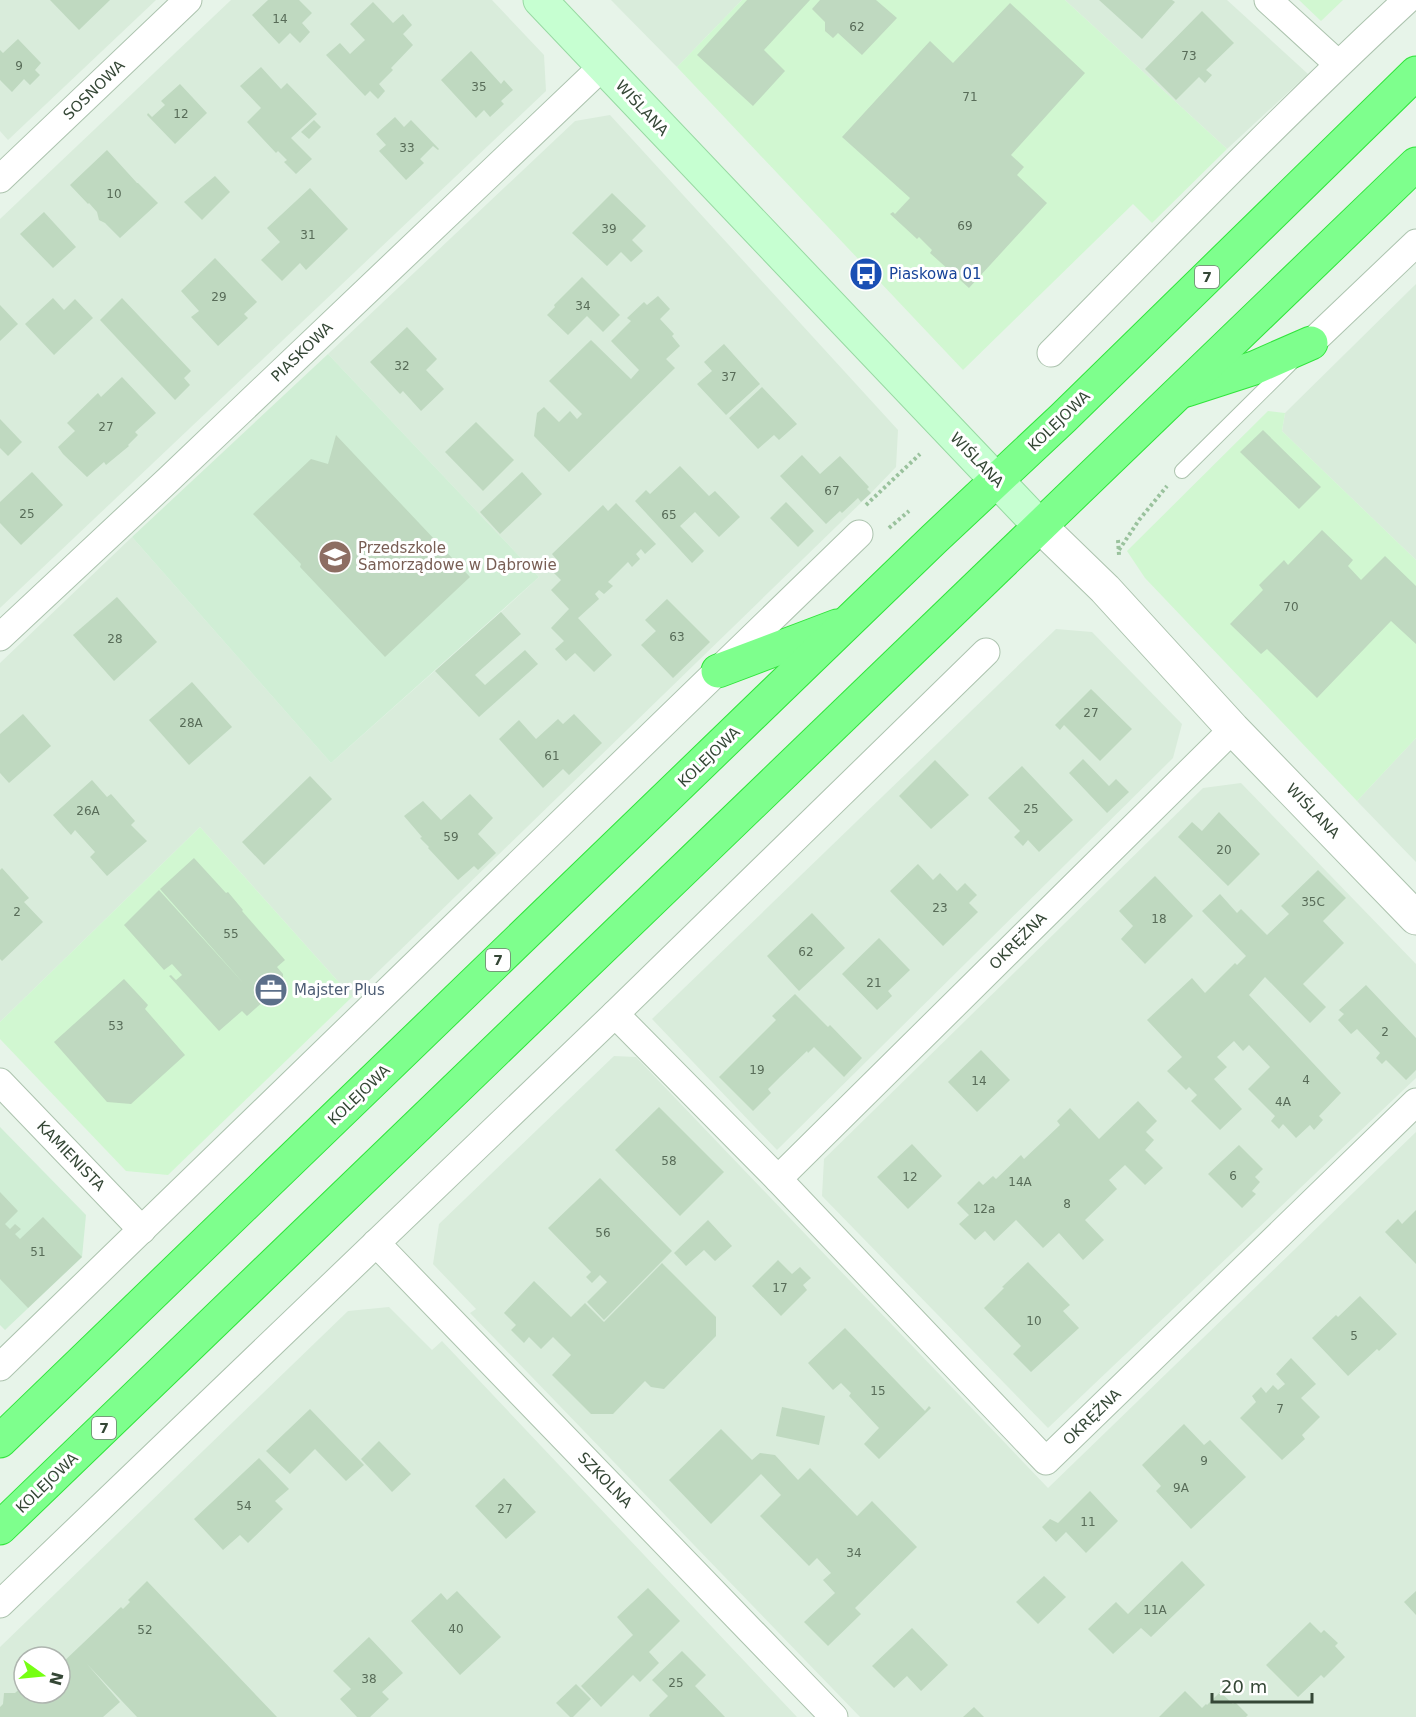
<svg xmlns="http://www.w3.org/2000/svg" width="1416" height="1717" viewBox="0 0 1416 1717" font-family="'DejaVu Sans',sans-serif">
<rect width="100%" height="100%" fill="#e7f4e9"/>
<!-- residential -->
<g fill="#d9ecdb" fill-rule="evenodd">
<polygon points="0,0 156,0 8,140 0,131"/>
<polygon points="231,0 492,0 544,55 546,91 0,608 0,219"/>
<polygon points="611,0 742,0 677,67"/>
<polygon points="1065,0 1227,0 1308,74 1227,149"/>
<polygon points="610,115 898,430 896,467 871,493 352,997 200,827 0,1022 0,663 132,537 331,763 501,612 539,577 328,354 575,121"/>
<polygon points="1416,284 1416,560 1282,431 1285,413"/>
<polygon points="1056,629 1092,632 1182,724 1173,758 777,1150 652,1019"/>
<polygon points="1416,738 1416,862 1357,801"/>
<polygon points="1241,783 1416,964 1416,1078 1048,1428 822,1196 824,1159 1203,788"/>
<polygon points="614,1056 636,1057 1048,1488 1416,1132 1416,1717 860,1717 470,1313 476,1309 433,1264 439,1224"/>
<path d="M389 1307 432 1350 442 1341 797 1717H0V1647L348 1311ZM24 1657H60V1693H24Z"/>
</g>
<!-- commercial -->
<g fill="#d1f7d1">
<polygon points="742,0 1065,0 1227,149 1152,223 1133,204 963,370 677,67"/>
<polygon points="1299,0 1343,0 1321,21"/>
<polygon points="1268,411 1285,413 1282,431 1416,560 1416,738 1357,801 1145,578 1127,551"/>
<polygon points="200,827 352,997 168,1175 126,1171 0,1039 0,1022"/>
</g>
<!-- education -->
<g fill="#d0eed5">
<polygon points="328,354 539,577 331,763 132,537"/>
<polygon points="0,1127 86,1215 82,1257 5,1330 0,1325"/>
</g>
<!-- building -->
<g fill="#bfd9c0">
<polygon points="50,0 110,0 79,30"/>
<polygon points="268,0 299,0 312,13 302,23 310,32 300,43 290,33 279,44 252,15"/>
<polygon points="747,0 810,0 764,50 785,71 753,106 697,55"/>
<polygon points="820,0 876,0 897,18 862,55 838,33 833,38 825,31 825,22 812,9"/>
<polygon points="1099,0 1172,0 1175,2 1142,39"/>
<polygon points="373,2 393,23 403,14 412,25 403,34 413,45 391,68 393,70 379,84 385,91 378,99 370,91 365,96 326,55 340,43 350,54 365,40 350,24"/>
<polygon points="1010,3 1085,73 1011,155 1024,167 1017,175 1047,203 969,288 930,253 932,250 919,237 917,239 890,214 893,212 895,214 910,198 842,137 930,41 953,63"/>
<polygon points="1202,11 1234,43 1206,70 1212,75 1205,83 1199,77 1176,100 1145,69"/>
<polygon points="18,39 41,63 35,70 40,75 30,85 24,79 12,92 0,80 0,50 3,53"/>
<polygon points="471,51 501,84 504,80 513,90 501,101 504,104 490,117 484,110 476,118 441,80"/>
<polygon points="261,67 281,89 287,83 317,114 291,138 312,159 296,174 284,162 287,160 278,151 276,153 247,122 261,108 240,86"/>
<polygon points="180,84 207,113 175,144 147,115 148,113 152,117 165,105 161,101"/>
<polygon points="395,117 404,127 411,120 439,149 438,150 433,146 420,159 424,163 406,180 379,151 386,145 376,134"/>
<polygon points="314,120 321,127 309,139 301,132"/>
<polygon points="107,150 137,183 138,183 158,203 120,238 105,223 99,220 97,212 89,203 88,204 70,185"/>
<polygon points="215,176 230,192 202,220 184,202"/>
<polygon points="310,188 348,229 306,270 300,263 282,281 261,260 280,242 267,228"/>
<polygon points="612,193 646,226 632,240 643,251 631,262 621,252 607,266 572,233"/>
<polygon points="44,212 76,247 53,268 20,234"/>
<polygon points="215,258 257,302 244,314 248,318 218,346 191,317 199,311 181,291"/>
<polygon points="582,277 620,315 603,332 587,316 568,335 547,315 555,307 554,305"/>
<polygon points="658,296 670,309 660,319 674,334 672,336 680,346 666,359 675,368 569,472 534,436 537,413 544,407 559,422 570,411 577,419 582,414 549,381 591,340 631,379 639,370 611,341 631,321 627,318 644,302 647,305"/>
<polygon points="53,298 64,310 75,299 93,318 54,355 25,324"/>
<polygon points="122,298 191,371 184,378 190,385 175,400 100,320"/>
<polygon points="0,305 18,324 0,341"/>
<polygon points="407,327 437,359 426,370 444,389 421,411 403,391 400,394 370,362"/>
<polygon points="724,344 760,384 726,415 697,384 712,371 704,362"/>
<polygon points="122,377 156,413 135,432 138,435 128,445 129,446 106,465 104,462 87,477 63,454 58,447 75,431 67,423 98,393 101,397"/>
<polygon points="762,387 797,424 779,440 774,435 758,449 729,418"/>
<polygon points="0,419 22,442 8,456 0,448"/>
<polygon points="476,422 514,460 483,491 445,452"/>
<polygon points="1263,430 1321,487 1299,509 1240,452"/>
<polygon points="336,435 470,577 385,657 300,567 301,564 253,514 311,459 328,464"/>
<polygon points="802,455 820,474 840,456 869,487 867,489 871,493 861,502 858,498 842,513 840,511 826,524 780,476"/>
<polygon points="680,466 709,496 715,491 740,517 719,537 695,512 680,526 704,551 692,563 635,501 646,490 650,494"/>
<polygon points="32,472 63,505 21,545 0,523 0,502"/>
<polygon points="522,472 542,494 500,534 480,512"/>
<polygon points="786,502 814,531 798,547 770,518"/>
<polygon points="616,503 656,544 645,554 641,549 636,554 640,559 632,567 628,562 608,582 613,586 604,594 599,590 595,594 599,599 578,618 612,655 594,672 575,653 566,661 555,649 564,641 551,628 569,609 551,590 561,580 549,568 557,560 552,554 603,505 608,511"/>
<polygon points="1322,530 1353,560 1348,566 1361,580 1385,556 1416,586 1416,644 1391,621 1317,698 1267,649 1261,654 1230,624 1263,590 1259,585 1284,560 1288,565"/>
<polygon points="117,597 157,642 114,681 73,635"/>
<polygon points="667,599 710,642 673,678 641,645 656,631 645,620"/>
<polygon points="501,612 521,634 475,675 485,685 525,650 538,664 479,717 435,671"/>
<polygon points="192,682 232,727 189,765 149,720"/>
<polygon points="1091,689 1132,729 1100,761 1064,725 1060,730 1055,725"/>
<polygon points="23,714 51,746 9,783 0,773 0,734"/>
<polygon points="574,714 602,743 569,775 563,769 543,788 499,739 519,720 536,739 558,719 563,724"/>
<polygon points="1083,759 1109,786 1116,779 1129,792 1107,813 1069,773"/>
<polygon points="935,760 969,795 931,829 899,796"/>
<polygon points="1022,766 1073,820 1039,852 1028,840 1023,846 1014,837 1020,831 988,798"/>
<polygon points="310,776 332,799 264,865 242,842"/>
<polygon points="92,780 107,797 111,794 135,821 131,825 147,841 107,876 90,857 95,852 75,830 71,835 53,815"/>
<polygon points="470,794 493,818 478,834 496,853 478,870 474,866 458,880 428,848 429,847 420,838 422,837 404,816 423,801 441,820"/>
<polygon points="1219,812 1260,854 1228,886 1178,837 1192,822 1202,831"/>
<polygon points="194,858 226,893 228,892 243,910 242,911 285,960 277,967 283,974 283,981 280,987 247,1016 242,1011 219,1031 169,976 171,975 176,980 182,975 172,964 164,970 124,925 159,890 245,985 160,889"/>
<polygon points="918,864 933,880 940,873 957,891 965,883 977,895 969,903 978,912 943,946 890,891"/>
<polygon points="2,868 29,898 24,902 43,922 2,961 0,959 0,870"/>
<polygon points="1318,870 1346,898 1323,921 1344,943 1303,984 1326,1007 1310,1023 1265,977 1249,995 1341,1093 1319,1116 1323,1120 1314,1130 1310,1125 1296,1138 1283,1124 1279,1129 1271,1121 1275,1116 1248,1089 1270,1067 1249,1045 1243,1051 1234,1041 1217,1057 1227,1067 1214,1079 1242,1109 1220,1130 1191,1101 1197,1095 1189,1087 1186,1090 1167,1071 1182,1057 1147,1020 1192,978 1205,993 1235,963 1237,965 1246,956 1202,911 1220,894 1237,913 1241,909 1267,935 1289,914 1281,906"/>
<polygon points="1155,876 1193,916 1145,964 1121,939 1133,926 1119,911"/>
<polygon points="812,913 845,948 799,991 767,956"/>
<polygon points="879,938 910,970 888,991 892,996 877,1010 842,974"/>
<polygon points="124,979 148,1005 145,1009 185,1055 131,1104 107,1102 54,1042"/>
<polygon points="1366,985 1416,1038 1416,1070 1406,1080 1386,1060 1382,1064 1376,1058 1380,1053 1357,1029 1351,1034 1338,1020 1344,1014 1339,1010"/>
<polygon points="795,994 828,1027 830,1025 862,1058 844,1077 814,1047 808,1053 807,1051 780,1077 768,1089 771,1093 753,1111 719,1077 776,1020 772,1016"/>
<polygon points="981,1050 1010,1080 977,1112 948,1082"/>
<polygon points="1138,1101 1157,1121 1146,1132 1154,1140 1145,1150 1163,1168 1145,1185 1125,1165 1109,1180 1117,1189 1085,1220 1104,1240 1083,1260 1059,1233 1043,1248 1016,1220 994,1241 985,1231 975,1240 959,1224 969,1215 957,1203 979,1181 983,1185 993,1176 996,1179 1021,1155 1024,1159 1060,1125 1057,1121 1070,1108 1099,1139"/>
<polygon points="659,1107 724,1172 680,1216 615,1150"/>
<polygon points="912,1144 942,1176 908,1209 877,1177"/>
<polygon points="1239,1145 1263,1169 1255,1177 1260,1182 1252,1191 1256,1194 1242,1208 1208,1174"/>
<polygon points="600,1178 672,1251 604,1320 587,1302 607,1282 600,1275 592,1283 586,1277 591,1272 548,1228"/>
<polygon points="0,1192 18,1211 5,1224 10,1229 15,1224 21,1229 15,1234 20,1239 43,1217 82,1257 28,1308 0,1279"/>
<polygon points="1416,1210 1416,1264 1385,1232 1398,1219 1402,1224"/>
<polygon points="708,1220 732,1246 715,1261 704,1250 686,1266 674,1253"/>
<polygon points="778,1260 792,1274 800,1267 811,1278 803,1285 807,1290 781,1316 752,1286"/>
<polygon points="1028,1262 1070,1305 1063,1311 1079,1328 1031,1372 1013,1354 1021,1346 984,1308 1004,1288 1002,1287"/>
<polygon points="662,1263 716,1317 716,1336 664,1389 651,1387 645,1381 613,1414 591,1414 552,1375 571,1355 553,1337 541,1349 529,1337 524,1343 511,1330 516,1325 504,1313 534,1281 571,1317 585,1303 604,1322"/>
<polygon points="1360,1296 1397,1334 1379,1351 1377,1349 1348,1376 1312,1338 1336,1315 1338,1317"/>
<polygon points="845,1328 925,1411 929,1406 931,1408 879,1459 864,1444 879,1428 849,1396 851,1393 841,1383 833,1390 808,1363"/>
<polygon points="1291,1358 1316,1384 1301,1398 1320,1417 1302,1435 1305,1439 1282,1460 1240,1418 1256,1402 1252,1396 1261,1387 1266,1393 1273,1385 1278,1390 1285,1384 1276,1374"/>
<polygon points="782,1407 825,1416 819,1445 776,1436"/>
<polygon points="310,1409 364,1465 346,1481 315,1449 290,1474 266,1451"/>
<polygon points="1184,1424 1204,1445 1210,1440 1246,1477 1191,1529 1156,1491 1161,1486 1142,1465"/>
<polygon points="721,1429 752,1460 760,1453 775,1455 798,1480 810,1468 857,1516 872,1501 917,1547 855,1608 861,1614 828,1646 804,1622 835,1593 823,1580 831,1573 817,1558 809,1566 760,1516 781,1495 761,1474 711,1524 669,1480"/>
<polygon points="379,1441 411,1474 392,1492 361,1459"/>
<polygon points="259,1458 289,1489 275,1501 283,1509 248,1543 240,1535 223,1550 194,1519"/>
<polygon points="504,1478 536,1512 506,1539 475,1506"/>
<polygon points="1090,1491 1118,1521 1086,1553 1066,1532 1056,1542 1042,1527 1050,1519 1058,1523"/>
<polygon points="1182,1561 1205,1585 1151,1637 1141,1628 1113,1654 1088,1629 1116,1602 1128,1614"/>
<polygon points="1044,1576 1066,1597 1038,1624 1016,1602"/>
<polygon points="147,1581 277,1717 137,1717 87,1664 120,1702 103,1717 0,1717 0,1707 3,1704 4,1693 15,1693 24,1685 24,1693 60,1693 60,1665 121,1607 123,1609 130,1602 128,1600"/>
<polygon points="648,1588 680,1621 649,1652 659,1663 640,1682 633,1675 601,1707 581,1686 633,1635 617,1617"/>
<polygon points="457,1591 501,1637 460,1675 411,1621 441,1593 447,1600"/>
<polygon points="1416,1591 1416,1615 1404,1602"/>
<polygon points="1310,1622 1321,1633 1324,1630 1338,1643 1335,1646 1345,1657 1324,1678 1321,1675 1298,1697 1266,1665"/>
<polygon points="912,1628 948,1665 921,1691 907,1676 894,1688 872,1666"/>
<polygon points="369,1637 403,1673 382,1692 389,1699 370,1717 357,1717 340,1699 351,1689 333,1671"/>
<polygon points="682,1651 706,1675 695,1686 725,1717 650,1717 649,1715 668,1696 652,1680"/>
<polygon points="576,1684 591,1699 573,1717 570,1717 556,1703"/>
<polygon points="1185,1691 1202,1708 1206,1704 1207,1705 1220,1692 1233,1704 1235,1702 1248,1715 1246,1717 1159,1717"/>
<polygon points="974,1707 984,1717 963,1717"/>
</g>
<g fill="none" stroke-linecap="round" stroke-linejoin="round">
<defs>
<polyline id="service" points="1182,471 1291,363"/>
<g id="minor">
<polyline points="1268,0 1338,64"/>
<polyline points="0,179 188,0"/>
<polyline points="1311,343 1416,243"/>
<path d="M1051 353C1168 234 1284 114 1407 0"/>
<polyline points="0,637 168,480 603,66"/>
<polyline points="615,1014 778,1179 1046,1461 1416,1102"/>
<polyline points="0,1082 142,1230"/>
<polyline points="778,1179 1233,729"/>
<polyline points="376,1243 834,1717"/>
<polyline points="0,1367 859,534"/>
<polyline points="0,1604 615,1014 986,652"/>
</g>
<polyline id="tertiary" points="1040,526 1105,589 1233,729 1416,918"/>
<polyline id="secondary" points="540,0 1040,526"/>
<g id="trunk">
<polyline points="1186,390 1254,368 1311,343"/>
<polyline points="718,671 837,626"/>
<polyline points="0,1441 934,539 1063,418 1416,73"/>
<polyline points="0,1528 1416,164"/>
</g>
</defs>
<!-- service casing -->
<use href="#service" stroke="#acc3ae" stroke-width="16"/>
<!-- minor casing -->
<use href="#minor" stroke="#acc3ae" stroke-width="29"/>
<!-- tertiary casing -->
<use href="#tertiary" stroke="#acc3ae" stroke-width="35"/>
<!-- secondary casing -->
<use href="#secondary" stroke="#97d9a2" stroke-width="35"/>
<!-- trunk casing -->
<use href="#trunk" stroke="#31e43c" stroke-width="35"/>
<!-- path -->
<g stroke="#9ac29d" stroke-width="4" stroke-dasharray="3 3" stroke-linecap="butt">
<polyline points="866,505 920,454"/>
<polyline points="889,528 909,511"/>
<polyline points="1118,540 1119,555"/>
<polyline points="1119,550 1139,520 1167,486"/>
</g>
<!-- service -->
<use href="#service" stroke="#fff" stroke-width="14"/>
<!-- minor -->
<use href="#minor" stroke="#fff" stroke-width="27"/>
<!-- tertiary -->
<use href="#tertiary" stroke="#fff" stroke-width="33"/>
<!-- secondary -->
<use href="#secondary" stroke="#c6ffd1" stroke-width="33"/>
<!-- trunk -->
<use href="#trunk" stroke="#7eff8d" stroke-width="33"/>
</g>
<!-- icons -->
<defs>
<symbol id="bus-disc" viewBox="-11 -11 22 22"><circle r="9.5" fill="#1a4fb4" stroke="#fff"/><path d="M-5-6H5V4H4V6H2V4H-2V6H-4V4H-5ZM-3.5-4V0h7V-4ZM-3.5 1.2v1.5H-2V1.2ZM2 1.2v1.5H3.5V1.2Z" fill="#fff"/></symbol>
<symbol id="school-disc" viewBox="-11 -11 22 22"><circle r="9.5" fill="#8d6e63" stroke="#fff"/><path d="M0-5L7-2L0 1L-7-2ZM-4 1L0 2.5L4 1V4Q0 6-4 4Z" fill="#fff"/></symbol>
<symbol id="office-disc" viewBox="-11 -11 22 22"><circle r="9.5" fill="#5c6f8a" stroke="#fff"/><path d="M-6-3h4V-5.5h4V-3h4V5H-6ZM-1-4.5V-3h2v-1.5ZM-6 0V1H6V0Z" fill="#fff"/></symbol>
</defs>
<g fill-rule="evenodd">
<use href="#bus-disc" x="847" y="255" width="38" height="38"/>
<use href="#school-disc" x="316" y="538" width="38" height="38"/>
<use href="#office-disc" x="252" y="971" width="38" height="38"/>
</g>
<g text-anchor="middle" dominant-baseline="central" stroke-width="6" stroke-linejoin="round" paint-order="stroke">
<!-- number labels -->
<g font-size="12" fill="#586c58">
<text x="280" y="19">14</text>
<text x="857" y="27">62</text>
<text x="1189" y="56">73</text>
<text x="19" y="66">9</text>
<text x="479" y="87">35</text>
<text x="970" y="97">71</text>
<text x="181" y="114">12</text>
<text x="407" y="148">33</text>
<text x="114" y="194">10</text>
<text x="965" y="226">69</text>
<text x="609" y="229">39</text>
<text x="308" y="235">31</text>
<text x="219" y="297">29</text>
<text x="583" y="306">34</text>
<text x="402" y="366">32</text>
<text x="729" y="377">37</text>
<text x="106" y="427">27</text>
<text x="832" y="491">67</text>
<text x="27" y="514">25</text>
<text x="669" y="515">65</text>
<text x="1291" y="607">70</text>
<text x="677" y="637">63</text>
<text x="115" y="639">28</text>
<text x="1091" y="713">27</text>
<text x="191" y="723">28A</text>
<text x="552" y="756">61</text>
<text x="1031" y="809">25</text>
<text x="88" y="811">26A</text>
<text x="451" y="837">59</text>
<text x="1224" y="850">20</text>
<text x="1313" y="902">35C</text>
<text x="940" y="908">23</text>
<text x="17" y="912">2</text>
<text x="1159" y="919">18</text>
<text x="231" y="934">55</text>
<text x="806" y="952">62</text>
<text x="874" y="983">21</text>
<text x="116" y="1026">53</text>
<text x="1385" y="1032">2</text>
<text x="757" y="1070">19</text>
<text x="1306" y="1080">4</text>
<text x="979" y="1081">14</text>
<text x="1283" y="1102">4A</text>
<text x="669" y="1161">58</text>
<text x="1233" y="1176">6</text>
<text x="910" y="1177">12</text>
<text x="1020" y="1182">14A</text>
<text x="1067" y="1204">8</text>
<text x="984" y="1209">12a</text>
<text x="603" y="1233">56</text>
<text x="38" y="1252">51</text>
<text x="780" y="1288">17</text>
<text x="1034" y="1321">10</text>
<text x="1354" y="1336">5</text>
<text x="878" y="1391">15</text>
<text x="1280" y="1409">7</text>
<text x="1204" y="1461">9</text>
<text x="1181" y="1488">9A</text>
<text x="244" y="1506">54</text>
<text x="505" y="1509">27</text>
<text x="1088" y="1522">11</text>
<text x="854" y="1553">34</text>
<text x="1155" y="1610">11A</text>
<text x="456" y="1629">40</text>
<text x="145" y="1630">52</text>
<text x="369" y="1679">38</text>
<text x="676" y="1683">25</text>
</g>
<!-- shield labels -->
<g fill="#fff" stroke="#727e72" stroke-width="1.5">
<rect x="1195" y="266" width="24" height="22" rx="4.5"/>
<rect x="486" y="949" width="24" height="22" rx="4.5"/>
<rect x="92" y="1417" width="24" height="22" rx="4.5"/>
</g>
<g font-size="14" font-weight="bold" fill="#354736">
<text x="1207" y="277">7</text>
<text x="498" y="960">7</text>
<text x="104" y="1428">7</text>
</g>
<!-- street labels -->
<g font-size="15" fill="#354736" stroke="#fff">
<text transform="translate(94 90) rotate(-44)">SOSNOWA</text>
<text transform="translate(642 108) rotate(47)">WIŚLANA</text>
<text transform="translate(302 352) rotate(-44)">PIASKOWA</text>
<text transform="translate(1059 421) rotate(-44)">KOLEJOWA</text>
<text transform="translate(977 460) rotate(46)">WIŚLANA</text>
<text transform="translate(709 757) rotate(-44)">KOLEJOWA</text>
<text transform="translate(1313 811) rotate(46)">WIŚLANA</text>
<text transform="translate(1018 941) rotate(-45)">OKRĘŻNA</text>
<text transform="translate(359 1095) rotate(-44)">KOLEJOWA</text>
<text transform="translate(71 1156) rotate(46)">KAMIENISTA</text>
<text transform="translate(1092 1417) rotate(-44)">OKRĘŻNA</text>
<text transform="translate(605 1480) rotate(46)">SZKOLNA</text>
<text transform="translate(47 1483) rotate(-44)">KOLEJOWA</text>
</g>
<!-- transit labels -->
<g font-size="15" fill="#164399" stroke="#fff" text-anchor="start">
<text x="889" y="274">Piaskowa 01</text>
</g>
<!-- education labels -->
<g font-size="15" fill="#785e54" stroke="#fff" text-anchor="start">
<text x="358" y="548">Przedszkole<tspan x="358" dy="17">Samorządowe w Dąbrowie</tspan></text>
</g>
<!-- service labels -->
<g font-size="15" fill="#4e5e75" stroke="#fff" text-anchor="start">
<text x="294" y="990">Majster Plus</text>
</g>
</g>
<!-- north arrow -->
<g transform="translate(42 1675) rotate(105)"><circle r="28" fill="#ffffff" stroke="#aeb5af" stroke-width="1.5"/>
<path d="M0-4.5L10 22L0 15L-10 22Z" fill="#76ff13"/>
<text y="-9" font-size="16" font-weight="bold" text-anchor="middle" fill="#354736">N</text>
</g>
<!-- scale -->
<path d="M1212 1693v9h100v-9" fill="none" stroke="#354736" stroke-width="3"/>
<text x="1221" y="1693" font-size="18" fill="#354736" stroke="#ffffff" stroke-width="4.5" paint-order="stroke">20 m</text>
</svg>
